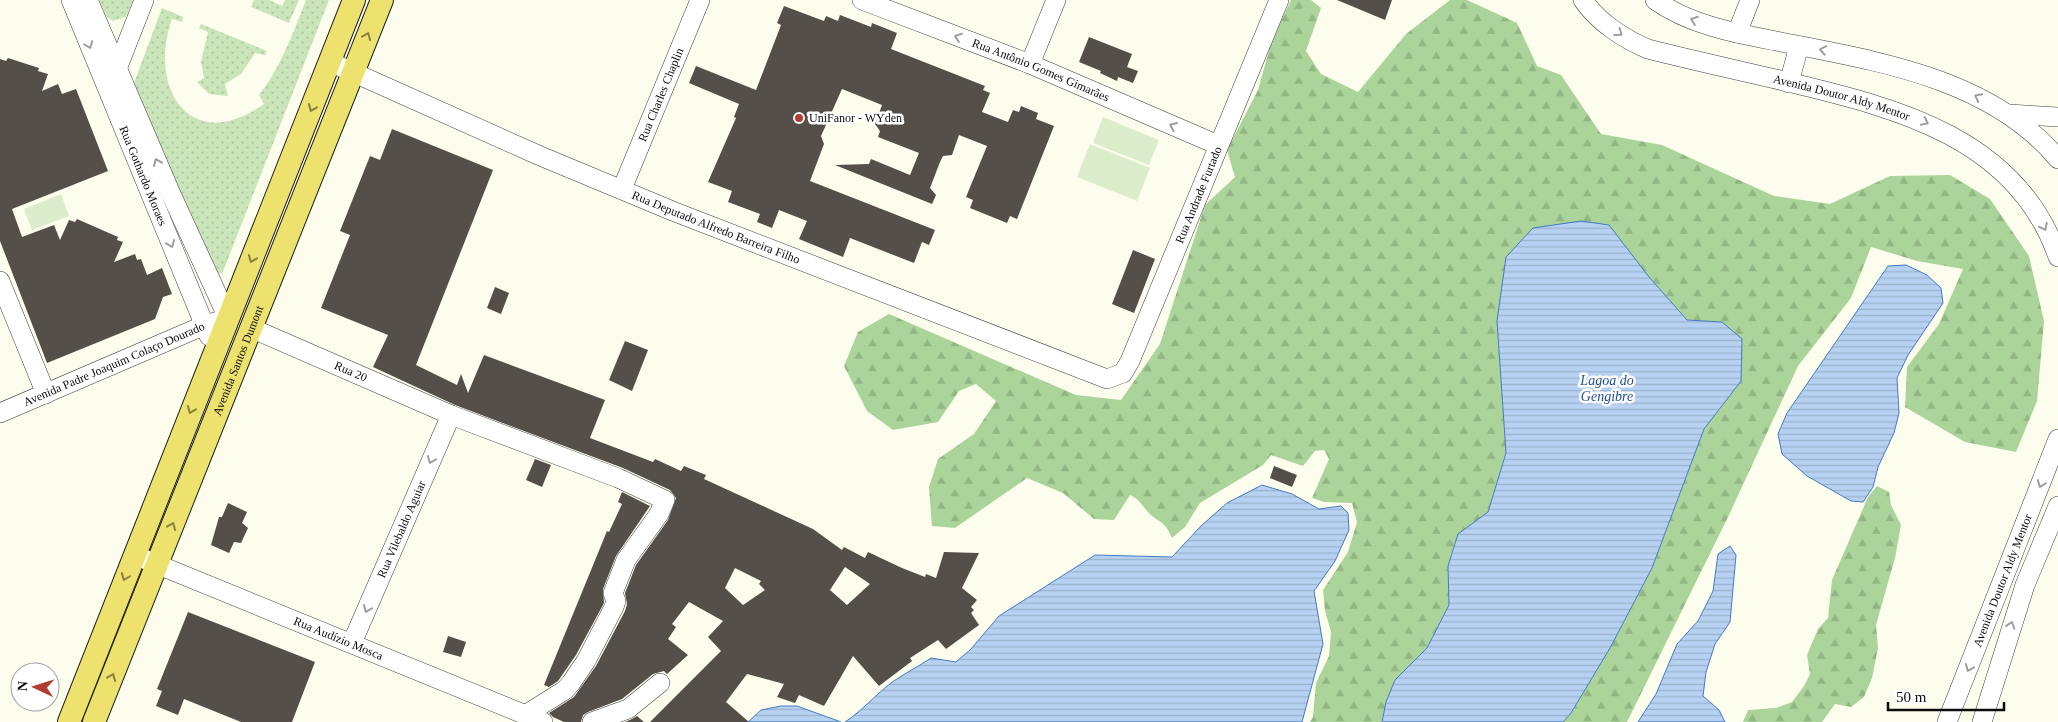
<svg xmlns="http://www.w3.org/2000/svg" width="2058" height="722" viewBox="0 0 2058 722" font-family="Georgia,serif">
<defs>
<pattern id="grass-dots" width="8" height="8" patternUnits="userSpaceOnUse" patternTransform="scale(1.25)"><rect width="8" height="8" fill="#c9e5b9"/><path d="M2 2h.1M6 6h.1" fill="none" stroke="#abc39e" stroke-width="1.8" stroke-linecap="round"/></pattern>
<pattern id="forest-firs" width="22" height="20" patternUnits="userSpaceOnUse" patternTransform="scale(1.25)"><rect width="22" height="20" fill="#abd49a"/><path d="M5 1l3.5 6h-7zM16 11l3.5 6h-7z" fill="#92b584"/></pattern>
<pattern id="water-rules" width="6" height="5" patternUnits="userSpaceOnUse" patternTransform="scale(1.25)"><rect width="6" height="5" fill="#b6d1f1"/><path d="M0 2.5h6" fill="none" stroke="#9bb2cd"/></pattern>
</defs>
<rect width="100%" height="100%" fill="#fdfded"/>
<!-- grass -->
<g fill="url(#grass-dots)">
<polygon points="99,0 133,0 126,17 113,21 106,16"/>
<polygon points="254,0 269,0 282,6 285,0 299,0 289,23 251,7"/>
<path d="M306 0H329L224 269 222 273H213L134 83 162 8 183 17 182 22 172 19C147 90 192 156 264 104L259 95C281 67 293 33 306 0Z"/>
<polygon points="201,24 267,51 265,55 255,53 241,74 225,84 228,96 209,94 197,82 204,78 201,62 208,32 199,28"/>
</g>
<!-- forest -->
<g fill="url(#forest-firs)">
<path d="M1291 0H1311L1321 8 1306 51 1321 74 1358 92 1406 34 1450 0H1467L1517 23 1537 66 1561 75 1601 134 1662 145 1774 196 1830 204 1890 176 1950 175 1990 199 2029 256 2044 321 2037 401 2016 452 1965 442 1905 407 1907 367 1939 324 1963 269 1917 261 1871 247 1851 298 1798 366 1729 515 1627 722H1563L1571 713 1610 648 1652 568 1704 429 1741 381 1722 322 1687 320 1649 277 1497 321 1506 453 1488 512 1458 534 1448 566 1449 605 1427 648 1395 680 1386 702 1382 722H1310L1313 717 1316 683 1329 656 1331 632 1325 611 1323 590 1348 552 1357 522 1352 503 1324 502 1312 498 1329 459 1324 450 1315 451 1303 466 1271 455 1263 465 1200 503 1185 527 1172 538C1164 519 1159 524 1147 511 1141 504 1139 499 1130 495L1114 520 1094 519 1063 493 1027 478 955 528 932 526 929 487 938 459 974 434 996 401 976 384 959 391 938 422 893 430 867 411 844 366 858 332 889 314 1076 395 1121 400 1160 344 1205 205 1235 177 1227 150 1258 90 1272 40Z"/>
<polygon points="1877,486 1889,492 1891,505 1901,525 1895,558 1876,625 1878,648 1872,678 1864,697 1851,707 1835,704 1822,722 1743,722 1748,710 1776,708 1792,702 1804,686 1810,674 1807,655 1818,629 1828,618 1832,580 1868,497"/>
</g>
<!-- pitch -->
<g fill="#dbedca">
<polygon points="1103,117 1159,140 1149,165 1093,143"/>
<polygon points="1090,144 1150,168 1137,201 1077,177"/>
<polygon points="61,194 69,216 32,230 24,209"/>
</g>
<!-- water -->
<g fill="url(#water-rules)" stroke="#437bc2">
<polygon points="1581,221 1609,225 1649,277 1687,320 1722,322 1742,339 1741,381 1704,429 1652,568 1610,648 1571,713 1563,722 1382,722 1386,702 1395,680 1427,648 1449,605 1448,566 1458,534 1488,512 1506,453 1497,321 1506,257 1533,228"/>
<polygon points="1906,265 1927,275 1941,288 1943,303 1908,355 1897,378 1899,413 1894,433 1878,467 1873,487 1863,502 1851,501 1807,476 1782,454 1778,434 1787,413 1888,266"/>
<path d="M1262 485 1292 494 1319 509 1341 506 1348 513 1349 530 1335 561 1314 591 1323 644 1302 722H845C862 711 874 696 891 683 903 674 918 667 931 658L956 662 971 649 999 616 1095 555 1172 557 1201 526 1227 503Z"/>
<polygon points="1730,546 1736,555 1730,622 1715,644 1706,672 1703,696 1719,710 1725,722 1638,722 1656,694 1677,644 1698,621 1713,591 1718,554"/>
<polygon points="781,706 797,706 841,722 748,722 761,710"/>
</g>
<!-- building -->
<g fill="#544f49" fill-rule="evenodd">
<polygon points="1337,0 1392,0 1385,20"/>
<polygon points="784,6 824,21 826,16 838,21 840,15 871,27 872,23 897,33 891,49 985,86 983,90 990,93 982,112 1008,122 1013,110 1019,112 1021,106 1038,113 1036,119 1054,126 1017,219 1010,216 1007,223 970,208 973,200 966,197 987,146 959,135 952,155 943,156 940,162 930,188 936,195 932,204 835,165 869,164 871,159 910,175 919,153 878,137 880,131 875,124 882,105 842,89 821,136 824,144 810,181 935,230 929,245 922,242 914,263 850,238 843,257 799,239 807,221 779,210 772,228 757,222 760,214 728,202 732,191 708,182 736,118 734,117 739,104 689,83 696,66 756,90 781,25 777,23"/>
<polygon points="1089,37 1132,54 1127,67 1138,71 1133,83 1118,77 1117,81 1100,73 1101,71 1079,62"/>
<polygon points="8,58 39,68 38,71 48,74 42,91 58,84 62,94 76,89 108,171 12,209 22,237 54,225 60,240 69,220 75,222 77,219 118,237 117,240 123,242 114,262 135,254 137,260 141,259 147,275 162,268 172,294 163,297 155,319 47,363 0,241 0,59 6,61"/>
<path d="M392 129 493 170 416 365 457 385 461 374 468 393 484 355 605 400 590 438 653 462 655 459 681 471 684 466 706 475 704 479 813 529 842 550 844 547 865 558 868 552 902 568 925 577 926 574 936 578 944 552 979 553 962 588 977 600 971 607 974 610 971 613 979 625 946 649 938 640 910 658 912 661 879 686 853 656 824 706 799 695 795 703 777 697 784 684 747 674 726 702 749 722H650L721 651 708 637 723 621 689 602 672 624 676 627 668 639 688 655 667 674 664 671 653 674 622 699 588 712 583 715 581 722H564L553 717 549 713 574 697 596 666 625 611 627 604 625 593 636 565 668 520 676 498 670 490 623 468 455 405 373 367 388 335 321 308 350 235 340 231 370 156 380 160ZM845 567 870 584 847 605 830 590ZM735 568 761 581 759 584 765 590 743 605 725 588Z"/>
<polygon points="1133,250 1155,259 1134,313 1112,304"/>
<polygon points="495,287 509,293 501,314 487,308"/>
<polygon points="625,341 648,350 632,391 609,380"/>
<polygon points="535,459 551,465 542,487 526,480"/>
<polygon points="1274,466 1297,475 1292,487 1270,478"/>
<polygon points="622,492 650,506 616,556 603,589 604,603 576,655 558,681 549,687 544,685 607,531 609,532 622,504 618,502"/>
<polygon points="228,503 247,512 242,523 248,528 241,543 234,542 229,553 211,545 219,517 222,517"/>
<polygon points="188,612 315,662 292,722 241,722 184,699 178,715 156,706 162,691 157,689"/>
<polygon points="448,636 466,642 461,657 443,652"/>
<polygon points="637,716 644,722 625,722 632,719"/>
</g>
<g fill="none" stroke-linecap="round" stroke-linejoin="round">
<defs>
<g id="minor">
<path id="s1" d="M71 0 209 336"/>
<path id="s2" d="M862 0 1030 64 1218 145"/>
<path id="s3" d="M1583 0C1598 22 1624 39 1648 49 1695 61 1742 71 1788 82 1897 108 2017 138 2058 257"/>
<path d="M1655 0C1690 25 1735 33 1776 41 1875 61 1990 77 2058 159"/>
<polyline points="1737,33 1750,0"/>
<path id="s4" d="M330 62 538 155 675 212 1107 379 1123 373 1130 361 1279 0"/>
<polyline points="1030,64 1056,0"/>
<polyline points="117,69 144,0"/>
<polyline points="1789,83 1799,46"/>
<polyline points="2008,114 2058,117"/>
<path id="s5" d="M622 189 700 0"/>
<polyline points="0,281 46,394"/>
<path id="s6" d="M251 328 451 415 618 478 665 500 659 514 626 560 613 593 616 601 614 607 586 661 571 683 565 690 525 715"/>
<path id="s7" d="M0 413 205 325 228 318 171 194 88 0"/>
<path id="s8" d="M144 559 543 722"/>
<path id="s9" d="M352 643 451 415"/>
<polyline points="592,722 628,709 660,683"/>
<path id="s10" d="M1947 722 2058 439"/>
<polyline points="1982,722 2025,585 2058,506"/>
</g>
<g id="major">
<polyline points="69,722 354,0"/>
<path id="s11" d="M94 722 382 0"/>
</g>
</defs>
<!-- minor casing -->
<use href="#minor" stroke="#3f3f3f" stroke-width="20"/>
<!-- major casing -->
<use href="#major" stroke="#1d1d1d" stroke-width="24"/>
<!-- minor -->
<use href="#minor" stroke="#fff" stroke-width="19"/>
<!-- major -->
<use href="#major" stroke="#ede26d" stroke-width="22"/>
</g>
<!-- one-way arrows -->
<defs><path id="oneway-chevron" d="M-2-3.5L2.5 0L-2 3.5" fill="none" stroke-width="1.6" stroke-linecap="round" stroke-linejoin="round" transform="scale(1.25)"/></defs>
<g stroke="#9e9e9e">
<use href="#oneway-chevron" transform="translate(1694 20) rotate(-160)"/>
<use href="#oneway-chevron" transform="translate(1619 33) rotate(36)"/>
<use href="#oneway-chevron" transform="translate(958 37) rotate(-159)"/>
<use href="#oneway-chevron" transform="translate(89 45) rotate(69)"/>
<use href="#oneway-chevron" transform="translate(1823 50) rotate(-169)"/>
<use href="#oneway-chevron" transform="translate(1978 97) rotate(-153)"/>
<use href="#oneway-chevron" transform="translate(1925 122) rotate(26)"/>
<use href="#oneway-chevron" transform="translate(1173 126) rotate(-157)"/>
<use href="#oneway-chevron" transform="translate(157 162) rotate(-113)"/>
<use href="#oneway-chevron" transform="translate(2044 227) rotate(62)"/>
<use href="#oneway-chevron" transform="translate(171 244) rotate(67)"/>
<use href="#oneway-chevron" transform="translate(431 460) rotate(113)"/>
<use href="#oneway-chevron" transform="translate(2041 484) rotate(111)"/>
<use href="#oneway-chevron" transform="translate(367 609) rotate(113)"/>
<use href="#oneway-chevron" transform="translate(2011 625) rotate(-71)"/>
<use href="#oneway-chevron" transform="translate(1969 668) rotate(112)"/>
</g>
<g stroke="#888241">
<use href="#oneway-chevron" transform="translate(367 36) rotate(-68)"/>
<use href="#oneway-chevron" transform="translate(312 108) rotate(112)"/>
<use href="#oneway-chevron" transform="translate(252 259) rotate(112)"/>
<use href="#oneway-chevron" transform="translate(191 410) rotate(112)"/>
<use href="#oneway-chevron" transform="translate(172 526) rotate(-68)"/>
<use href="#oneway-chevron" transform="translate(125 577) rotate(111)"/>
<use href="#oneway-chevron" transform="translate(112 677) rotate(-68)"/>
</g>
<!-- markers -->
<circle fill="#b03e30" stroke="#fff" stroke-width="2" cx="799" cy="118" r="5"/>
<g text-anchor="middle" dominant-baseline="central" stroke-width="5" stroke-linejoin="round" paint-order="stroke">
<!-- street labels -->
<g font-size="12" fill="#0c0c0c" stroke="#fff">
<text stroke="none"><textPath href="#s2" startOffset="192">Rua Antônio Gomes Gimarães</textPath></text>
<text stroke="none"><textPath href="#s5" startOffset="102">Rua Charles Chaplin</textPath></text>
<text stroke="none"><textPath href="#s3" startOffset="282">Avenida Doutor Aldy Mentor</textPath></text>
<text stroke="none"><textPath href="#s1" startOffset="190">Rua Gothardo Moraes</textPath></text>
<text stroke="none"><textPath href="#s4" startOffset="1050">Rua Andrade Furtado</textPath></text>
<text stroke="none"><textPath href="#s4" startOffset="420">Rua Deputado Alfredo Barreira Filho</textPath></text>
<text stroke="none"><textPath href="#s11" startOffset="389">Avenida Santos Dumont</textPath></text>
<text stroke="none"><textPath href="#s7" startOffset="124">Avenida Padre Joaquim Colaço Dourado</textPath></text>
<text stroke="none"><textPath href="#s6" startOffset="109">Rua 20</textPath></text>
<text stroke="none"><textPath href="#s9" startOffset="124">Rua Vilebaldo Aguiar</textPath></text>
<text stroke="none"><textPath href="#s10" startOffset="152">Avenida Doutor Aldy Mentor</textPath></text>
<text stroke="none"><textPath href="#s8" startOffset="210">Rua Audízio Mosca</textPath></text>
</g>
<!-- poi labels -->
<g font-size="12" fill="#0c0c0c" stroke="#fff" text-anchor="start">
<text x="809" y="118">UniFanor - WYden</text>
</g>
<!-- water labels -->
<g font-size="14" font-style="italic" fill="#204f93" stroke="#fff">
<text x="1607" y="380">Lagoa do<tspan x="1607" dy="16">Gengibre</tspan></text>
</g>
</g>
<!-- north arrow -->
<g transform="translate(35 687) rotate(274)"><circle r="24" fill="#ffffff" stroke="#9e9e9e"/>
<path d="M0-4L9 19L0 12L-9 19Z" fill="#b03e30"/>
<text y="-8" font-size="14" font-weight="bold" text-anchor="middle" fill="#0c0c0c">N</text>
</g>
<!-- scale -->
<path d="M1888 702v8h116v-8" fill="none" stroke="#0c0c0c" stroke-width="2.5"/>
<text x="1896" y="702" font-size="15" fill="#0c0c0c" stroke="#ffffff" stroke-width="4" paint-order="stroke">50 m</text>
</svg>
